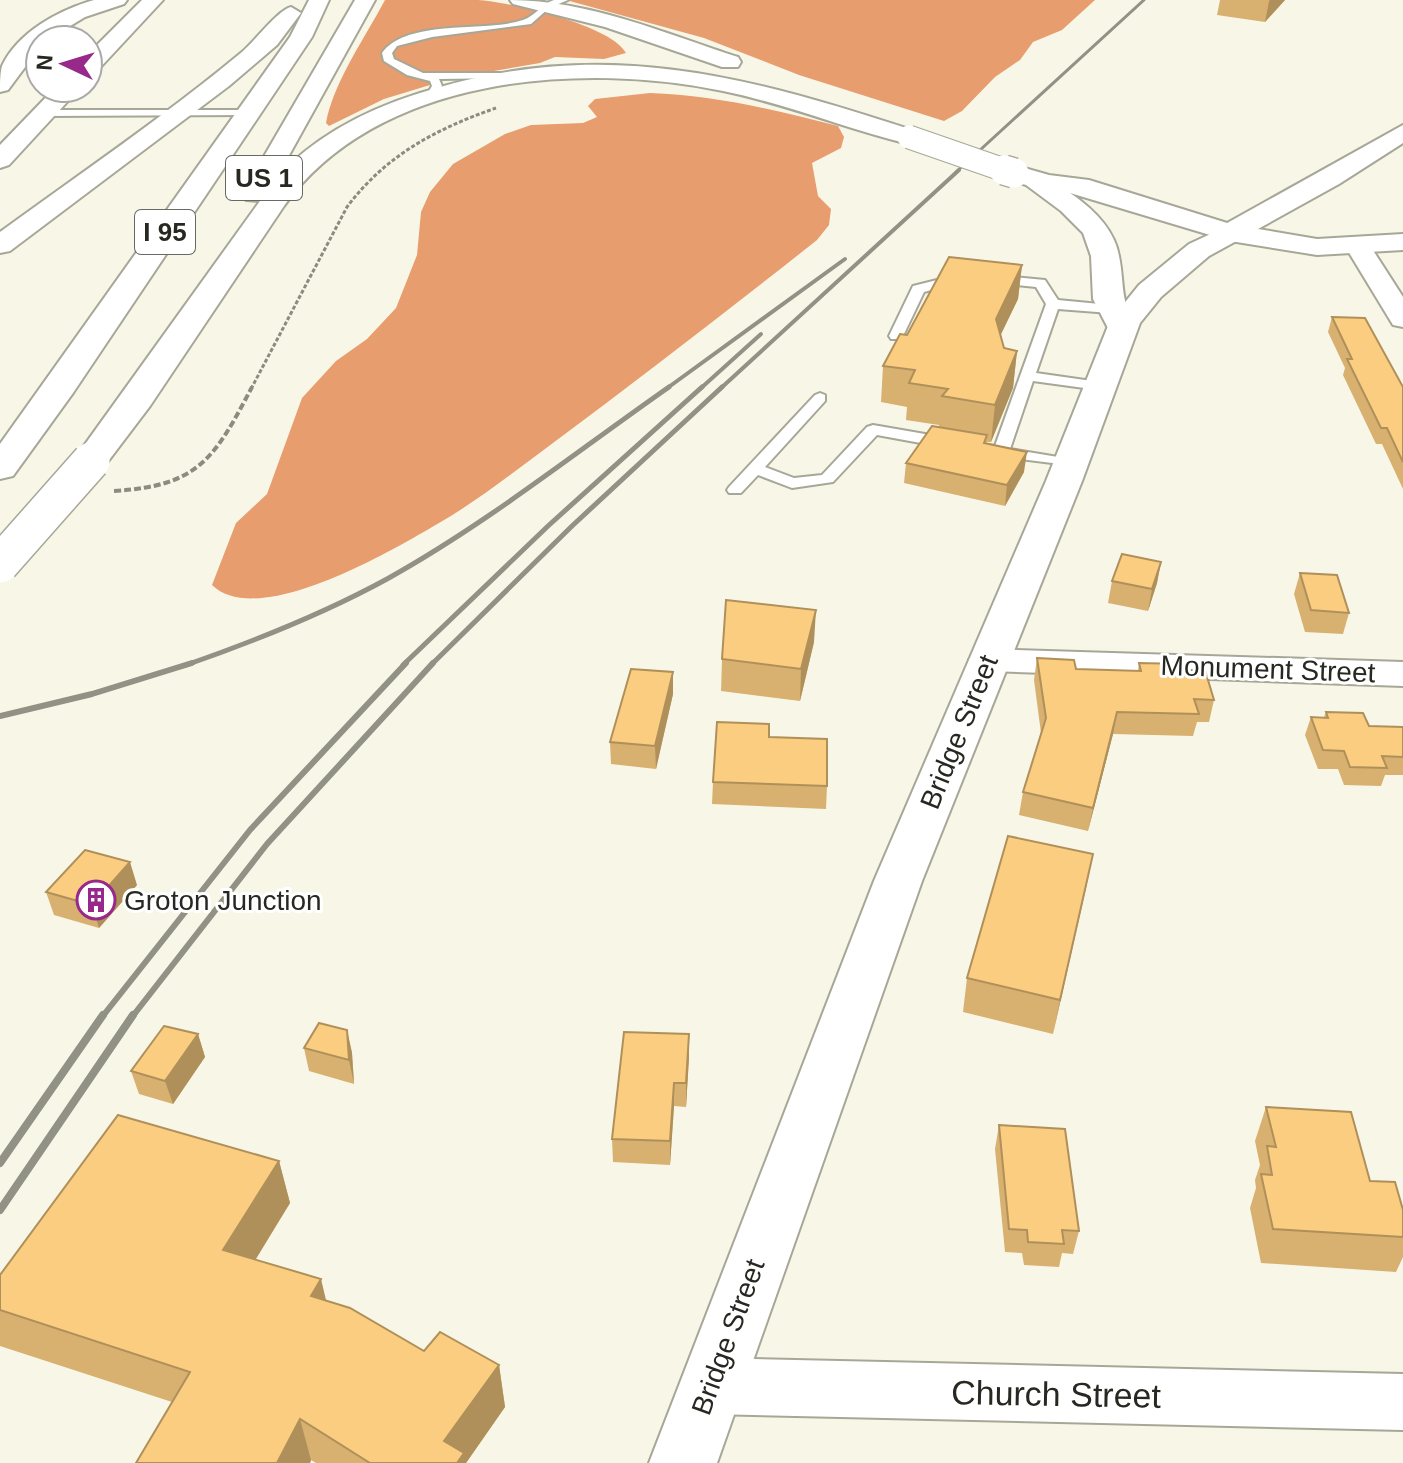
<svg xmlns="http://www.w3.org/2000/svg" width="1403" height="1463" viewBox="0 0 1403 1463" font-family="Helvetica,sans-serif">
<rect width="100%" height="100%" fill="#f8f7e7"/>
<!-- forest -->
<g fill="#e79d6e">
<path d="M385 0C416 0 448 0 478 0 510 2 611 25 626 53L604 59 555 57 540 63 453 78 384 99 329 126 326 123C333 83 366 36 385 0Z"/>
<polygon points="566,0 1095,0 1062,30 1033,42 1020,60 995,77 962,111 944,121 799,75 704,38"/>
<path d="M650 93C713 95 777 110 838 126L844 137 841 148 812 163 818 196 831 209 829 225 817 240C730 309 642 377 553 443 516 470 479 500 439 523 393 550 258 630 212 585L236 523 267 494 302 398 336 361 367 339 396 308 417 255 421 212 430 192 453 164 505 134 531 125 583 123 597 117 588 106 595 99Z"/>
</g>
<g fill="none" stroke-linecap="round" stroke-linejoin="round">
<defs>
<g id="service">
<path d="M554 0H568L549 8 531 24 432 37 397 46 392 53 394 59 423 73H507L511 74V78L439 79 442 86 431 99 426 96 432 86 430 81 407 75 384 61 382 53C408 18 485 33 523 20 535 16 542 4 554 0Z"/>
<polygon points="246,110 251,113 250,115 45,116 40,113 45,110"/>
<polygon points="961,274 966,275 966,281 924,292 903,336 901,339 891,339 889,336 913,286"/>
<polygon points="993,275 1045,280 1058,300 1110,305 1117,309 1110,313 1058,309 1036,373 1099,382 1106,386 1099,390 1033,381 1010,449 1076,460 1076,466 979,454 971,449 979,444 995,446 1046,304 1036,287 988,282 986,279"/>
<polygon points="820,393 825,395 825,401 765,467 794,478 822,475 867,427 873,425 948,438 956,443 948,448 877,435 833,482 792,488 758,475 741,493 729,493 727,490 729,487 815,395"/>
</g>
<g id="minor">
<polygon points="1358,238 1367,241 1403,297 1403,327 1393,325 1345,246 1349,241"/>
<polygon points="988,649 1403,662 1403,686 988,671 975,668 969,660 975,652"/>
<polygon points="710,1358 1403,1374 1403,1430 710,1414 689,1406 680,1386 689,1366"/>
</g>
<polygon id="tertiary" points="1230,225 1240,227 1244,233 1240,239 1209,256 1161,297 1140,323 1082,481 922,881 717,1463 649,1463 874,881 1046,481 1110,321 1139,285 1189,244"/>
<polygon id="secondary" points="1403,125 1403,143 1339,184 1258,229 1317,239 1403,234 1403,250 1317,255 1230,241 1220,239 1216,233 1220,227"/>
<g id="motorway">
<path d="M94 0H127L124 4 85 17 47 40H40V47L8 90 0 92C0 84 0 73 2 66 18 32 59 10 94 0Z"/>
<polygon points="142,0 163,0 96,72 88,74 88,54"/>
<polygon points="309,0 329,0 312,37 73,393 13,476 0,479 0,444 290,37"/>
<path d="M355 0H375L276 179C314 136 366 110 420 93 601 35 744 75 918 132L921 137 918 142 909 144C846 129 787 104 723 91 579 61 377 76 284 206L150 406 103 468 91 472 79 468 73 461 260 201 246 200 242 194Z"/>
<path d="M510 0C588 0 664 33 738 57L741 62 738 67H722L605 27 513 4Z"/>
<path d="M291 7 301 13 277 45 229 86 10 251 0 253V232C81 173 165 116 242 52 255 41 278 10 291 7Z"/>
<polygon points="55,88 80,88 9,165 0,168 0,145"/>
<path d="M1014 165 1049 175 1089 180 1240 227 1244 233 1240 239 1230 241 1070 193C1092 208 1114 228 1119 256 1125 286 1119 299 1137 327L1133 334 1122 336 1111 334 1093 299 1091 256 1083 233 1061 211 1026 185 1005 178 1001 173 1005 168Z"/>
</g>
</defs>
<!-- service casing -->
<use href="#service" stroke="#a7a798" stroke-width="4"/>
<!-- minor casing -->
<use href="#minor" stroke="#a7a798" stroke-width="4"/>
<!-- tertiary casing -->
<use href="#tertiary" stroke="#a7a798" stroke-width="4"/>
<!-- secondary casing -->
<use href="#secondary" stroke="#a7a798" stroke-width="4"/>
<!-- motorway casing -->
<use href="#motorway" stroke="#a7a798" stroke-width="4"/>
<!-- path-far1 -->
<path stroke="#8c8b80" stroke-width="3" stroke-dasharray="4 2" stroke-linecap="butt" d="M251 389 347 207C386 155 436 129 496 108"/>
<!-- path -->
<path stroke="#8c8b80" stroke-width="4" stroke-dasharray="7 3" stroke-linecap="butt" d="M114 491C200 486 215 457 252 387"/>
<!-- service -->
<use href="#service" fill="#fff" fill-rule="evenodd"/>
<!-- minor -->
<use href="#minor" fill="#fff" fill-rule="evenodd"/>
<!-- tertiary -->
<use href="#tertiary" fill="#fff" fill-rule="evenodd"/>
<!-- secondary -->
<use href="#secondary" fill="#fff" fill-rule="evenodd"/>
<!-- motorway -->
<use href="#motorway" fill="#fff" fill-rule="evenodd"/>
<!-- rail-far4 -->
<polyline stroke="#919186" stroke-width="3" points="956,172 1144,0"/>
<!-- rail-far3 -->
<g stroke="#919186" stroke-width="4">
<polyline points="666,389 845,259"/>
<polyline points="700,389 761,334"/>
<polyline points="720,389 959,170"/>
</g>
<!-- rail-far2 -->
<g stroke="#919186" stroke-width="5">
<path d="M186 665C255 641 323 614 387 579 486 524 576 452 669 387"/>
<polyline points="403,665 548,526 702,387"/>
<polyline points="431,665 572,526 722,387"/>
</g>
<!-- rail-far1 -->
<g stroke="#919186" stroke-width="6">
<polyline points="0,716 92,694 192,663"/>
<polyline points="102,1017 250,830 406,663"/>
<polyline points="132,1017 267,844 433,663"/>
</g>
<!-- rail -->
<g stroke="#919186" stroke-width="8">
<polyline points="0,1163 103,1015"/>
<polyline points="0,1210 133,1015"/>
</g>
<defs>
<polyline id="motorway-bridge-far2" points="909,137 1010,172"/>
<polyline id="motorway-bridge-far1" points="1004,170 1014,173"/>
<polyline id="motorway-bridge" points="0,564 91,461"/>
</defs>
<!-- motorway-bridge-far2 casing -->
<use href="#motorway-bridge-far2" stroke="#a7a798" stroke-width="25" stroke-linecap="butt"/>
<!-- motorway-bridge-far1 casing -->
<use href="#motorway-bridge-far1" stroke="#a7a798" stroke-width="32" stroke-linecap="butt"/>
<!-- motorway-bridge casing -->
<use href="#motorway-bridge" stroke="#a7a798" stroke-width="40" stroke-linecap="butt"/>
<!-- motorway-bridge-far2 -->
<use href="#motorway-bridge-far2" stroke="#fff" stroke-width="23"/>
<!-- motorway-bridge-far1 -->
<use href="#motorway-bridge-far1" stroke="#fff" stroke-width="29"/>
<!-- motorway-bridge -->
<use href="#motorway-bridge" stroke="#fff" stroke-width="37"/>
</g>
<!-- wall -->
<g fill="#d8b06f">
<polygon points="1220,0 1285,0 1265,22 1217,15"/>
<polygon points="1022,265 1018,299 1000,336 1004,348 1017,351 1013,388 991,442 987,442 986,444 1024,472 1005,506 904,483 906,463 939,428 939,425 906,420 907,407 881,402 883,366 907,335"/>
<polygon points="1332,317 1403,387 1403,489 1382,444 1376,444 1343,375 1345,368 1328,332"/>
<polygon points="1161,562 1157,583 1148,611 1108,603 1112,581"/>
<polygon points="1300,573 1349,613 1343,634 1305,632 1294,594"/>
<polygon points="814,642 800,701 721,691 722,659"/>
<polygon points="1037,658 1076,669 1138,671 1139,663 1186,670 1214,700 1209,722 1197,722 1193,736 1113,734 1088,831 1019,815 1023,792 1041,733 1034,680"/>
<polygon points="673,672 673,694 656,769 611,764 610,742"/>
<polygon points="1326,712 1369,726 1403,727 1403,775 1385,775 1381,786 1344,785 1338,769 1318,769 1305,735 1311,717 1324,717"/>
<polygon points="769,737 827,786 826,809 712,804 713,782"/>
<polygon points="1093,854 1053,1034 963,1012 967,978"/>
<polygon points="137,885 99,928 54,915 46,892"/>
<polygon points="347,1030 352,1053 354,1084 309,1071 304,1048"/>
<polygon points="198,1034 205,1057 173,1104 139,1094 131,1071"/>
<polygon points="689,1057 686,1107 674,1106 670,1165 613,1162 612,1139"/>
<polygon points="1266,1107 1370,1181 1403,1210 1403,1257 1396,1272 1261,1263 1250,1208 1256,1188 1255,1180 1260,1165 1255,1141"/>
<polygon points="999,1125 1079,1231 1073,1254 1062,1253 1059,1267 1024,1265 1022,1253 1005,1252 995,1149"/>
<polygon points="279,1161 290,1203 255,1259 326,1300 424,1351 499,1365 505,1407 466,1463 316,1463 311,1460 310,1463 136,1463 172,1402 0,1346 0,1275"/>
</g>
<!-- shaded-wall -->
<g fill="#b0905a">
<polygon points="1270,0 1285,0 1265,22 1269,1"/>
<polygon points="1022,265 1018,299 991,355 996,319"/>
<polygon points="1017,351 1013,388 991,442 995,405"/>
<polygon points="1027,452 1024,472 1005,506 1007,485"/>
<polygon points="1161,562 1157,583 1148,611 1152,589"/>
<polygon points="816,610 814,642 800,701 801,669"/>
<polygon points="673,672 673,694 656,769 655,746"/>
<polygon points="1117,712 1113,734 1088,831 1093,808"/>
<polygon points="1093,854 1086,888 1053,1034 1060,1000"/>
<polygon points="130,862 137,885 99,928 92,905"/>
<polygon points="347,1030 352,1053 354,1084 349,1060"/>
<polygon points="198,1034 205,1057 173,1104 165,1081"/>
<polygon points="689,1034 689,1057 686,1107 686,1083"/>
<polygon points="674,1083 674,1106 670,1165 670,1141"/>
<polygon points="279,1161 290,1203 236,1292 223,1250"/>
<polygon points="321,1279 331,1321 311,1296"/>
<polygon points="499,1365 505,1407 466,1463 448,1463 444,1441"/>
<polygon points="300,1419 311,1460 310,1463 277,1463"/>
</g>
<!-- building -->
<g fill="#fbcd81" stroke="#b0905a" stroke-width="2">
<polygon points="949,257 1022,265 996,319 1004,348 1017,351 995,405 942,396 948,389 909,383 915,370 883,366 900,334 907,335"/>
<polygon points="1332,317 1365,318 1403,387 1403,462 1387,428 1381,428 1347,359 1352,359"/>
<polygon points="932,426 987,435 984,443 1027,452 1007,485 906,463"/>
<polygon points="1122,554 1161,562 1152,589 1112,581"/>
<polygon points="1300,573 1337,575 1349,613 1311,610"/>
<polygon points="726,600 816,610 801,669 722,659"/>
<polygon points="1037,658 1074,660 1076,669 1141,671 1139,663 1184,664 1186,670 1205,670 1214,700 1194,699 1199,714 1117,712 1093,808 1023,792 1046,718"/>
<polygon points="631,669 673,672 655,746 610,742"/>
<polygon points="1326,712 1363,713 1369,726 1403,727 1403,757 1382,756 1387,768 1350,767 1344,751 1323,750 1311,717 1328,718"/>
<polygon points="717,722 769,724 769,737 827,739 827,786 713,782"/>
<polygon points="1008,836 1093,854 1060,1000 967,978"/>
<polygon points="85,850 130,862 92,905 46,892"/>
<polygon points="319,1023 347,1030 349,1060 304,1048"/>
<polygon points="164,1026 198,1034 165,1081 131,1071"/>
<polygon points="624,1032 689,1034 686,1083 674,1083 670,1141 612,1139"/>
<polygon points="1266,1107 1351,1112 1370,1181 1395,1182 1403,1210 1403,1237 1273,1229 1261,1174 1272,1175 1267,1146 1276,1147"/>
<polygon points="118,1115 279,1161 223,1250 321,1279 311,1296 350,1308 424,1351 440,1332 499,1365 444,1441 464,1453 457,1463 370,1463 300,1419 277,1463 136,1463 190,1372 0,1310 0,1275"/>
<polygon points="999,1125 1065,1129 1079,1231 1062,1230 1064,1244 1028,1242 1027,1230 1009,1229"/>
</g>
<!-- icons -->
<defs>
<symbol id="building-ring" viewBox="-11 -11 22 22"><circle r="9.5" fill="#fff" stroke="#96298a" stroke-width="1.5"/><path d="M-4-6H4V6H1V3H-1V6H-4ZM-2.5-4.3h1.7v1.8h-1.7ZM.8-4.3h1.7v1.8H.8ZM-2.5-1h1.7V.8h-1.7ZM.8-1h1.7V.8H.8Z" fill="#96298a"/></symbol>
</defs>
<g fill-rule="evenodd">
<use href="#building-ring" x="74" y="878" width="44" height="44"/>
</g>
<g text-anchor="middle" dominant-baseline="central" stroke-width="6" stroke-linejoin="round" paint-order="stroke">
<!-- shield labels -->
<g fill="#fff" stroke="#686864" stroke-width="2">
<rect x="226" y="156" width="76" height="44" rx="6"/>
<rect x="135" y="210" width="60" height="44" rx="6"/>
</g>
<g font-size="26" font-weight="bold" fill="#282822">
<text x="264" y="178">US 1</text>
<text x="165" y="232">I 95</text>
</g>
<!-- street labels -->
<g font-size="28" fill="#282822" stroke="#fff">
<text transform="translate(1268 669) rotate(2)">Monument Street</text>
<text transform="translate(959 732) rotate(-68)">Bridge Street</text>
<text transform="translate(728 1337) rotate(-70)">Bridge Street</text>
</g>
<!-- poi labels -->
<g font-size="28" fill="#282822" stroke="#fff" text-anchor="start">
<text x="124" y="900">Groton Junction</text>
</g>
<!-- near-street labels -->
<g font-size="34" fill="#282822" stroke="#fff">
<text transform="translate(1056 1394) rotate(1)">Church Street</text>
</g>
</g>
<!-- north arrow -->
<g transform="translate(64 64) rotate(274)"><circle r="38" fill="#ffffff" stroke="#a9a9a7" stroke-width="2"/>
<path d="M0-6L14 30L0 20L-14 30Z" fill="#96298a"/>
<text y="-12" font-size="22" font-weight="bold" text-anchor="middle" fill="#282822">N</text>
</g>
</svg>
